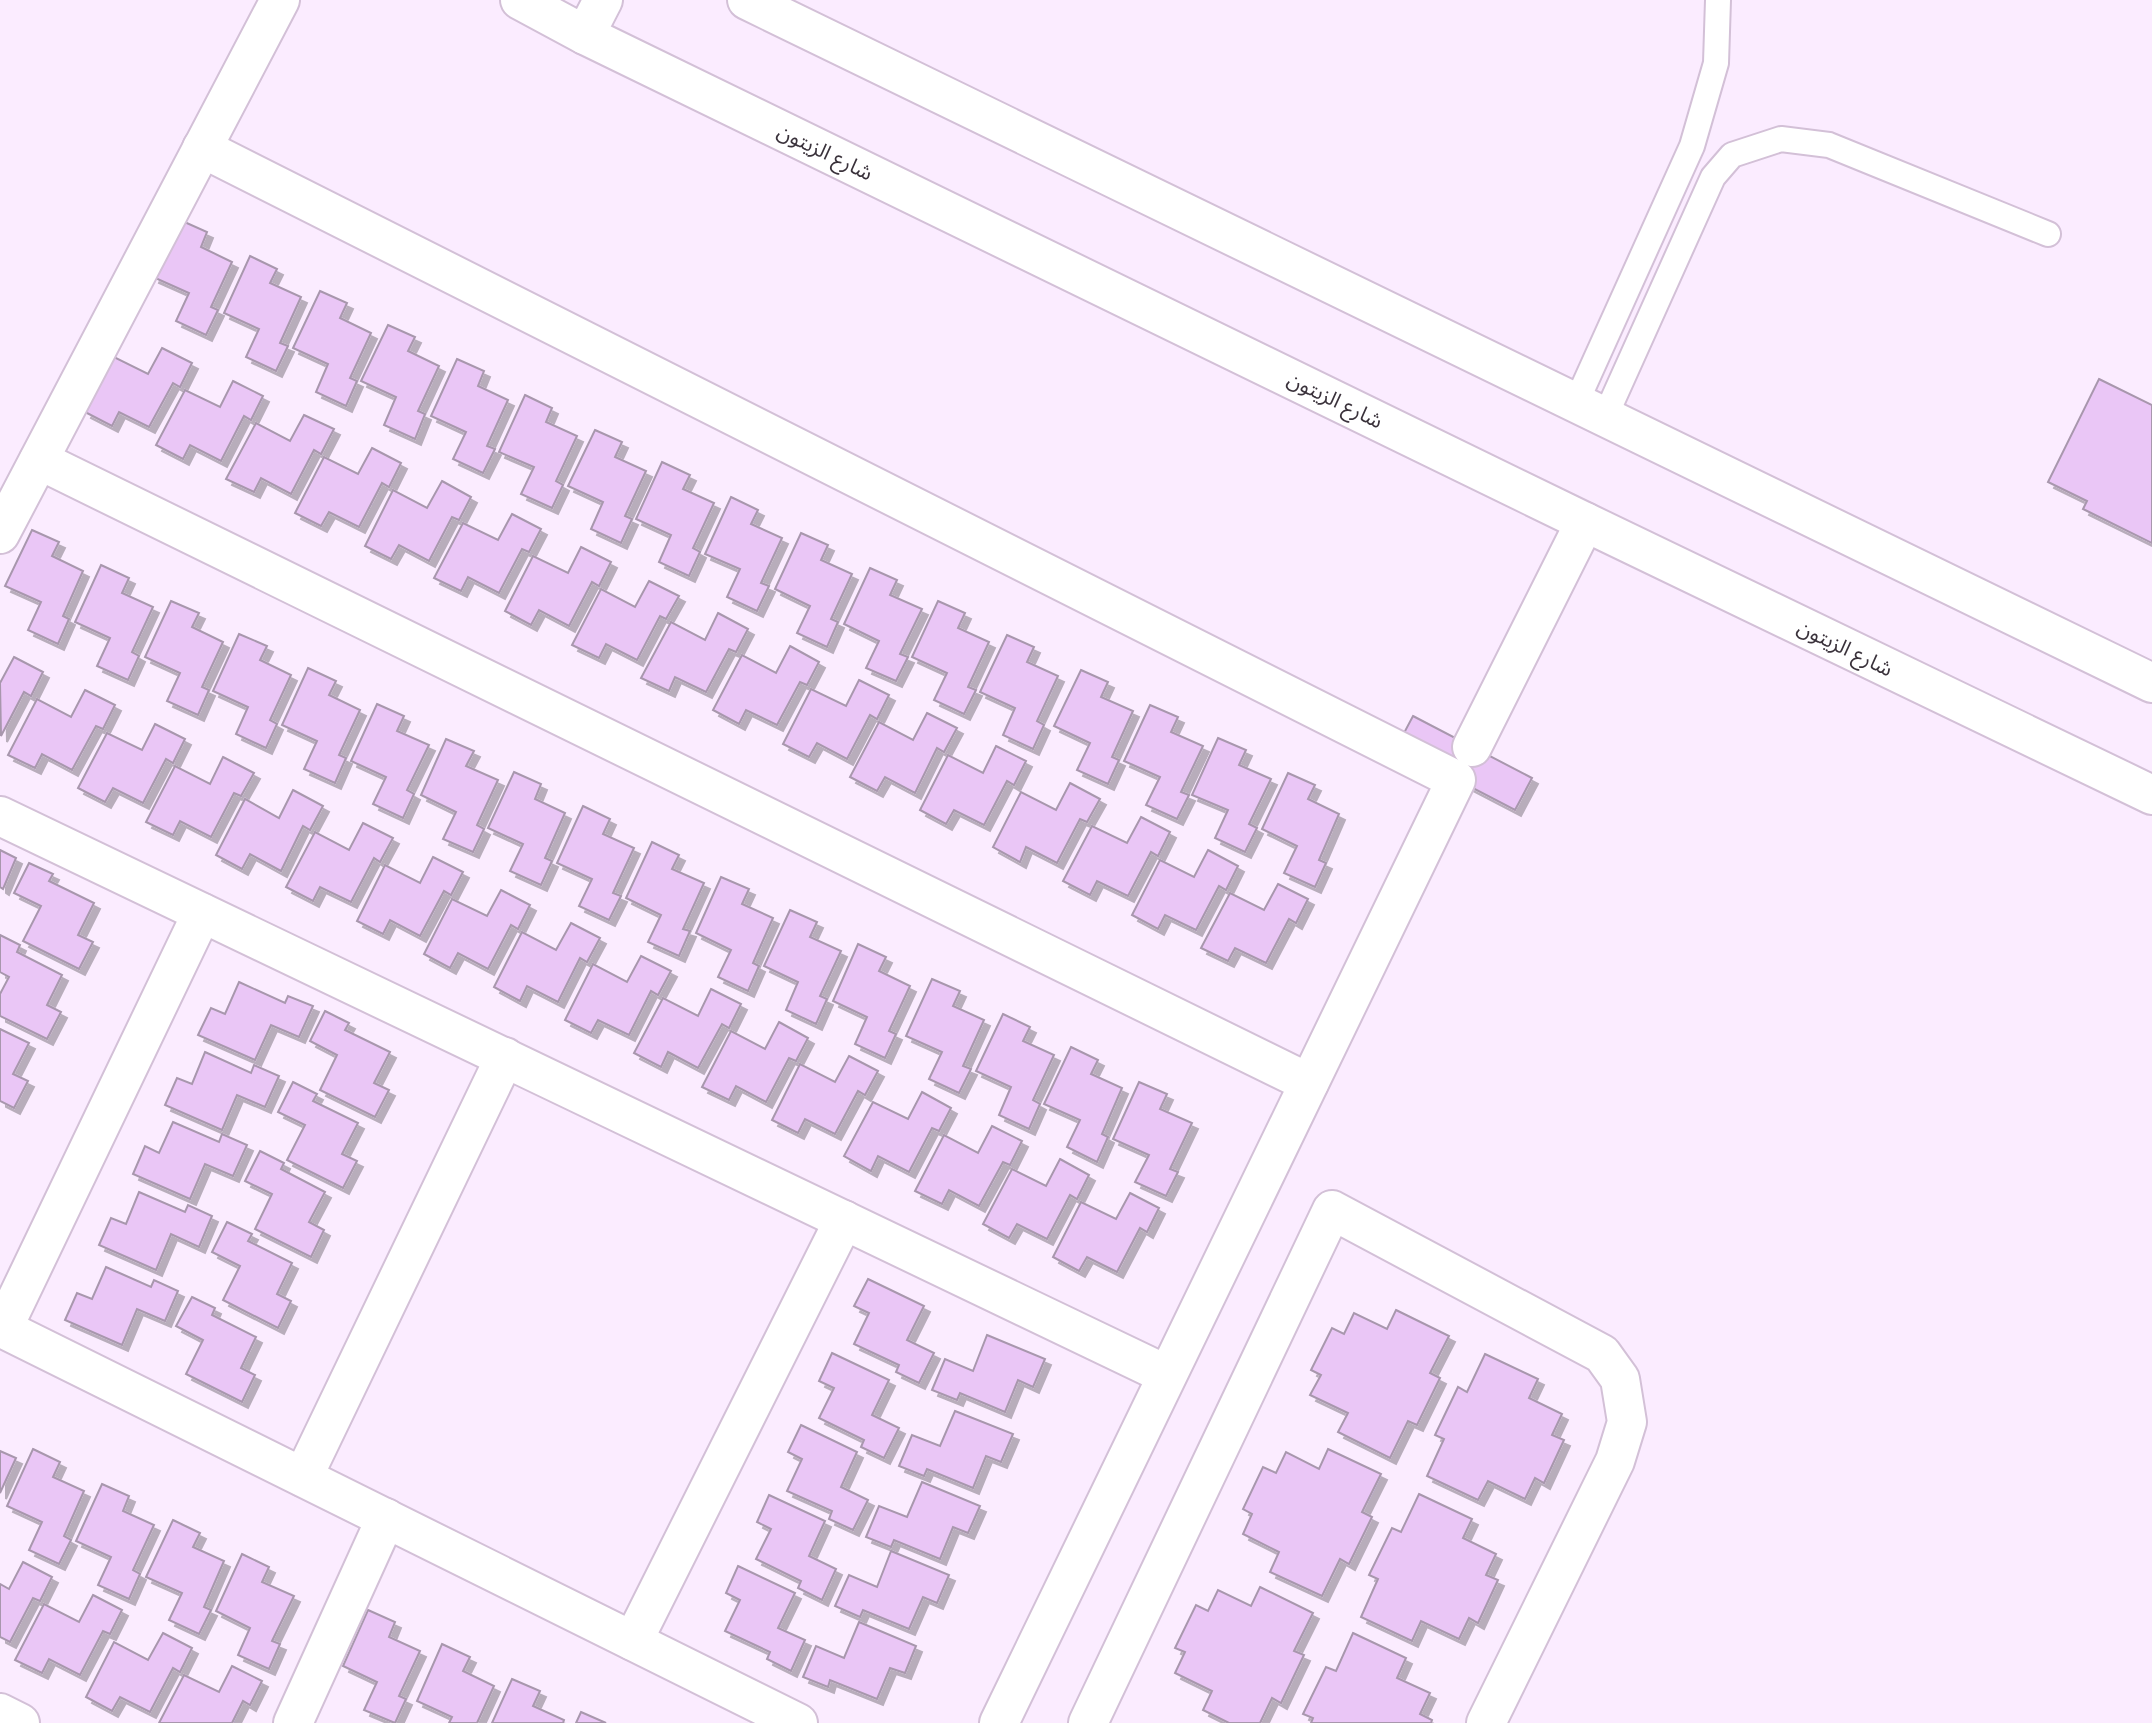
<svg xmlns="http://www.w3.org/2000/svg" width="2152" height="1723" viewBox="0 0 2152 1723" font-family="'Fira Sans','Noto Sans Arabic',sans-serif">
<defs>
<filter id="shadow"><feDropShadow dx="6" dy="6" stdDeviation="0" flood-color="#0004"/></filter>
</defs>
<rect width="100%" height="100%" fill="#fbecff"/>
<!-- building -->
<g fill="#eac6f6" stroke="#a897ad" stroke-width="2" filter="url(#shadow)">
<polygon points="180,220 207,232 201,247 232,262 211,307 218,310 206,335 176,321 189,293 153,277"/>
<polygon points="250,256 277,269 270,283 301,297 280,343 288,346 276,371 246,357 259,329 224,313"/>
<polygon points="320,291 347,303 340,318 371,333 350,378 357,381 346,406 316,392 328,364 293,348"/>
<polygon points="388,325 415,337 408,351 439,366 418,411 425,414 415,439 384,425 396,397 361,381"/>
<polygon points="162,348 192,363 180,387 173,383 149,427 119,412 112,426 85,412 114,357 148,374"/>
<polygon points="457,359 484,371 478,386 508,400 487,446 495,449 483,473 453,459 466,432 431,416"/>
<polygon points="2099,379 2152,405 2152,543 2083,509 2087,501 2048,482"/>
<polygon points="233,381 263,396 251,420 244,416 221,461 190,445 183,459 156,445 185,390 220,407"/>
<polygon points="525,395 552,408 546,422 577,436 556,481 563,485 552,508 521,494 534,467 499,452"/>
<polygon points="304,415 334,429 321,454 314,450 291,494 261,478 254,492 226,479 256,423 290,441"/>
<polygon points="595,430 622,442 615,457 646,471 625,516 632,519 621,543 591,529 603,502 568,486"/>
<polygon points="372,448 401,463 389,487 382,483 359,527 329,512 321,526 295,513 324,457 358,474"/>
<polygon points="662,462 690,475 683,489 714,503 693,548 700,552 689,576 659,562 671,535 636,519"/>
<polygon points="442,481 471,497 459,520 452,517 429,561 399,545 391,559 365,546 393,490 427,508"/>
<polygon points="731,497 758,510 751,524 782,538 761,583 769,586 757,611 727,597 740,569 705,554"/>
<polygon points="512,514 541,529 529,552 522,549 499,593 468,577 461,591 434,578 463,523 498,540"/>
<polygon points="32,530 59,542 52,556 83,571 63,616 69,619 58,644 28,630 41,602 5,586"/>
<polygon points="801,533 828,545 821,560 852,574 831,619 838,622 827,647 797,633 810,606 775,589"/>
<polygon points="581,547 611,562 599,586 592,582 569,626 539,610 531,625 505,611 533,556 568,573"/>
<polygon points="101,565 129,578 122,593 153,607 132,652 139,656 128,680 97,666 110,638 75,622"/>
<polygon points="870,568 897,580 890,595 922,609 900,654 908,657 896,681 866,668 879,641 844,624"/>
<polygon points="649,581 679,596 666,619 660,616 637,660 606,644 599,658 572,645 601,589 635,607"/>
<polygon points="171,601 199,613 192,627 223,642 202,687 209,690 198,715 167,701 180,673 145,657"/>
<polygon points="938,601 965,613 958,628 989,642 968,687 976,690 964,714 934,700 947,673 912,657"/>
<polygon points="718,613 748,629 736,652 729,649 706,692 675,677 669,691 641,678 671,622 705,640"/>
<polygon points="239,634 267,646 260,660 291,675 270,720 277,724 266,748 236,734 248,707 213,691"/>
<polygon points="1007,635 1034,647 1027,662 1058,676 1037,721 1044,725 1033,749 1003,735 1015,708 980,692"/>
<polygon points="790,646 819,662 807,685 800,682 777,725 746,710 739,724 713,710 742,655 776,673"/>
<polygon points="14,657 43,672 31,696 24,692 1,736 0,683"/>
<polygon points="308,668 336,681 329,695 360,710 339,755 346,758 335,783 304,769 317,741 282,725"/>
<polygon points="1081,670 1108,682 1101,697 1133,711 1112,757 1119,760 1108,784 1077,770 1090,743 1054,726"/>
<polygon points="859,680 889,695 877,719 870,715 847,759 817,743 809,757 783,744 811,689 846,706"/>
<polygon points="85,690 115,705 103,729 96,726 72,770 42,754 35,768 8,755 37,699 71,717"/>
<polygon points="377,704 404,716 397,731 429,745 407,790 414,794 403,818 373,804 386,777 351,761"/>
<polygon points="1150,705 1178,717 1171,732 1203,746 1181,792 1189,795 1177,819 1146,805 1160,777 1124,761"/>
<polygon points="927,713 957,728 944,752 937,748 915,793 885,777 877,791 850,777 879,722 913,740"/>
<polygon points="1413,716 1532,778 1515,810 1396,748"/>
<polygon points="155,724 185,739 173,763 166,759 143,803 113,788 105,802 78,788 107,733 142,750"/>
<polygon points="1218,738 1246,750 1239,765 1271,779 1249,824 1257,828 1245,852 1215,838 1228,810 1192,795"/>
<polygon points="446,739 474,751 466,766 498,780 477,825 484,829 473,852 443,839 456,812 421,795"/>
<polygon points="996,746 1026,761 1014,785 1007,781 984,825 954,810 946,824 920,810 948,755 983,773"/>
<polygon points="223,757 254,773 241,796 234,793 211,837 180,821 173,835 146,822 175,766 210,784"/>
<polygon points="514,772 541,784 535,799 565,813 545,858 552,861 541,885 510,871 523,844 488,828"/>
<polygon points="1288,773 1315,785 1308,799 1339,814 1319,860 1326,863 1315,887 1284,873 1297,846 1262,829"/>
<polygon points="1070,783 1100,799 1087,822 1080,819 1057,863 1026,847 1020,862 993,847 1021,792 1056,810"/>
<polygon points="293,790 323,806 310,830 303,826 281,871 250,854 242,869 216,855 245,799 279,818"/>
<polygon points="583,806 610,819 603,834 634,848 613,893 621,896 609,920 579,906 592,879 557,863"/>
<polygon points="1141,817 1170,832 1158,856 1151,852 1128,896 1097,881 1090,895 1063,881 1092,826 1127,843"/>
<polygon points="363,823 393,838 380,862 374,858 351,902 320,887 313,901 286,887 315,832 349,850"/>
<polygon points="652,842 679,855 672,869 704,883 683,929 690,931 679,956 648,942 661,915 626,898"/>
<polygon points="0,850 16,858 3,889 0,887"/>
<polygon points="1208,850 1238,866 1226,890 1219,886 1196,930 1165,915 1158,929 1132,915 1160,860 1194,877"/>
<polygon points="433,857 463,872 451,895 444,891 420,936 390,920 383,934 357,921 385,865 420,883"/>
<polygon points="29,863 53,874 49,881 94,903 78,935 93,942 79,969 23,941 41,906 14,893"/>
<polygon points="721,877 749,889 742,904 773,918 753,963 759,966 748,991 718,977 731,950 696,933"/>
<polygon points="1278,884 1308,899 1296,923 1289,919 1266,963 1235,948 1228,961 1201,948 1230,893 1264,910"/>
<polygon points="501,890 530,905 518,929 511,925 488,969 458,953 450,968 424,954 452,899 487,916"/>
<polygon points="790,910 817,922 810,937 841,951 820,996 827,999 816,1024 786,1010 798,982 764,966"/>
<polygon points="571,923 600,938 587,962 580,958 558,1002 527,986 520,1001 494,987 522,932 556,950"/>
<polygon points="0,935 20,945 17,952 62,975 47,1005 61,1012 47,1039 0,1016 0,994 9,977 0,972"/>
<polygon points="858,944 886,957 879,971 910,986 889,1031 896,1034 885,1058 855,1044 867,1017 833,1001"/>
<polygon points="641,956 671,971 658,995 651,991 629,1035 598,1020 591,1033 565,1020 593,964 627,982"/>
<polygon points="932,979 960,991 953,1006 984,1020 963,1066 971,1069 959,1093 929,1079 942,1052 906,1036"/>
<polygon points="239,982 285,1003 288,996 313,1006 299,1037 271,1025 255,1060 198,1035 211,1008 225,1014"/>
<polygon points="711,989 741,1004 729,1028 722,1024 698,1068 668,1052 661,1067 634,1053 663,998 698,1016"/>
<polygon points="325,1011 349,1023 345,1030 390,1052 374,1083 389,1090 375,1117 320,1090 337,1055 310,1041"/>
<polygon points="1003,1014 1030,1027 1023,1041 1054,1055 1033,1100 1040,1104 1029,1129 999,1115 1011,1087 976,1071"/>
<polygon points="779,1022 808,1038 796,1061 789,1058 766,1102 736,1086 729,1100 702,1087 731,1031 765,1049"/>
<polygon points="0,1029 29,1043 13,1074 28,1081 14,1108 0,1101"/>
<polygon points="1071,1047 1098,1060 1091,1074 1122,1088 1102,1134 1108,1137 1097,1162 1067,1147 1080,1120 1044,1104"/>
<polygon points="205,1052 251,1073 254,1065 279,1076 265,1107 237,1095 222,1130 165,1105 177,1078 192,1084"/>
<polygon points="849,1056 878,1071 865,1095 858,1091 835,1134 805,1119 798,1133 772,1120 800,1064 835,1082"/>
<polygon points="293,1082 317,1094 313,1101 358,1123 342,1154 357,1161 343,1188 287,1160 305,1125 278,1112"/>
<polygon points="1139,1082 1167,1094 1160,1109 1192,1123 1170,1169 1178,1172 1166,1196 1135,1182 1149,1155 1113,1139"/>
<polygon points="922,1092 951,1108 939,1131 932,1128 909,1172 878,1156 871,1171 844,1156 873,1102 908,1119"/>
<polygon points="173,1122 219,1142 222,1134 247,1145 233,1176 205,1164 190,1199 133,1174 145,1146 159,1153"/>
<polygon points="992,1126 1022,1141 1010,1165 1003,1162 979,1206 949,1190 942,1204 915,1191 944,1135 978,1153"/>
<polygon points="260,1151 284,1163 281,1169 325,1192 309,1222 324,1230 311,1257 255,1229 272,1194 245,1181"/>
<polygon points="1060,1159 1089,1175 1077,1199 1070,1195 1047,1239 1017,1224 1009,1238 983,1224 1012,1169 1046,1186"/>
<polygon points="139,1192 185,1212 188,1205 212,1216 199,1247 171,1234 156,1270 99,1245 111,1218 126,1224"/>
<polygon points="1130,1193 1159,1208 1147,1232 1140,1228 1117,1272 1087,1257 1079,1271 1053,1257 1081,1202 1116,1219"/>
<polygon points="227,1222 252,1234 248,1241 292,1263 277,1294 291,1301 278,1328 223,1300 240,1266 212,1252"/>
<polygon points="106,1267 151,1287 154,1280 178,1291 165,1321 137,1309 122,1345 65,1320 77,1293 92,1299"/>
<polygon points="868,1279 924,1306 907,1340 934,1353 919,1383 896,1372 899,1365 854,1344 869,1313 854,1306"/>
<polygon points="192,1297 215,1308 212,1315 256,1337 241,1368 255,1375 242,1402 186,1374 203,1340 176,1326"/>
<polygon points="1396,1310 1449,1336 1430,1373 1440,1378 1417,1425 1408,1421 1390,1458 1338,1432 1348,1413 1310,1395 1321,1375 1311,1370 1332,1328 1344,1334 1354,1313 1387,1329"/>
<polygon points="987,1335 1045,1359 1033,1387 1018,1380 1005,1412 960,1393 957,1400 932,1390 945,1359 973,1371"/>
<polygon points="832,1353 889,1380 872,1415 899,1428 884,1458 861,1447 864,1440 819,1418 834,1388 819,1381"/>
<polygon points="1485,1354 1538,1379 1529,1398 1562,1414 1552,1435 1564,1440 1544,1483 1535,1478 1525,1499 1488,1481 1478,1500 1427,1476 1444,1439 1435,1435 1458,1387 1467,1392"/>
<polygon points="955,1411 1013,1434 1001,1462 986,1456 973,1488 927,1469 924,1476 899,1466 912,1435 940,1446"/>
<polygon points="801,1425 857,1452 841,1487 868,1500 853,1530 829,1519 832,1511 787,1491 802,1459 788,1452"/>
<polygon points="33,1449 60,1462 53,1477 84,1491 64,1536 71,1540 59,1564 29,1550 42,1522 7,1506"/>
<polygon points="1328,1449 1381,1474 1362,1512 1372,1517 1349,1564 1340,1559 1322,1596 1270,1572 1279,1552 1243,1534 1252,1514 1243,1509 1263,1467 1276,1473 1286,1452 1319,1469"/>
<polygon points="0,1451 16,1458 0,1493"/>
<polygon points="922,1482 980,1506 968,1533 953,1527 940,1559 894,1540 891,1547 866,1537 879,1506 907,1517"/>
<polygon points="102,1484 129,1496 123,1511 154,1525 133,1570 140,1574 129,1599 98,1585 111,1557 76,1541"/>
<polygon points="1419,1494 1472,1519 1463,1538 1496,1554 1486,1575 1498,1580 1478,1623 1469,1618 1459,1639 1421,1621 1412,1641 1361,1617 1378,1579 1369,1575 1392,1528 1401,1532"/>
<polygon points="769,1495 825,1521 809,1556 836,1569 822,1600 798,1588 801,1581 756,1559 771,1529 757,1522"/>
<polygon points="173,1520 200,1533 193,1547 224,1561 204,1607 211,1610 199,1634 169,1620 182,1593 146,1577"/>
<polygon points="891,1551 949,1575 937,1603 923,1597 909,1629 863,1610 860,1617 835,1606 849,1575 877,1587"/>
<polygon points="242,1554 269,1567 262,1582 294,1596 272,1641 280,1644 269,1669 238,1655 250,1628 216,1611"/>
<polygon points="23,1562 52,1577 40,1601 33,1598 10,1642 0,1637 0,1584 9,1589"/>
<polygon points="738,1566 795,1593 778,1628 805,1640 791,1671 767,1659 770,1652 725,1631 740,1600 726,1593"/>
<polygon points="1260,1587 1313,1613 1294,1651 1304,1655 1281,1703 1272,1698 1260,1723 1229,1723 1203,1710 1212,1691 1175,1673 1185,1652 1175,1648 1196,1605 1208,1611 1218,1590 1251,1606"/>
<polygon points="93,1595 122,1610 110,1634 103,1631 80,1675 49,1659 42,1673 15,1660 44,1604 79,1622"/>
<polygon points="368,1610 395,1622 389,1637 420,1651 399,1696 406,1699 395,1723 364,1710 377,1682 343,1666"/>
<polygon points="859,1622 916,1646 905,1673 890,1668 877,1699 830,1680 828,1687 803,1677 816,1646 844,1658"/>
<polygon points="163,1633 192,1648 180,1672 173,1668 150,1712 120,1697 112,1711 86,1697 114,1642 148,1660"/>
<polygon points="1353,1633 1406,1658 1397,1678 1430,1693 1420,1714 1432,1720 1431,1723 1311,1723 1313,1718 1303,1714 1326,1667 1336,1671"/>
<polygon points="442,1644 470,1657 463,1671 494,1686 477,1723 449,1723 452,1717 417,1701"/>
<polygon points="232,1666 262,1681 250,1705 243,1701 232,1723 159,1723 184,1675 219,1692"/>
<polygon points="512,1679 540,1691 533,1706 564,1720 563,1723 492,1723"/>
<polygon points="581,1712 606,1723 576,1723"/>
</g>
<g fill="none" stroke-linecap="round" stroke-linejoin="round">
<defs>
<g id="lane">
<polyline points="1576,403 1692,146 1716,63 1718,0"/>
<polyline points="1605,417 1713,177 1732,155 1781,139 1829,145 2048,234"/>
</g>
<g id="street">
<polyline points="202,148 1456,780 999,1723"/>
<polyline points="39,460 1309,1083"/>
<polyline points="0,534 280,0"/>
<polyline points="1472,747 1585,522"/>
<polyline points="0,816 1167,1375"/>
<polyline points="0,1327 798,1723"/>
<polyline points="3,1328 202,913"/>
<polyline points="303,1477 505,1057"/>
<polyline points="633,1641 844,1220"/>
<polyline points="0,1713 20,1723"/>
<polyline points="293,1723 386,1518"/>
<polyline points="1088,1723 1332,1210 1602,1354 1620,1379 1627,1422 1615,1461 1486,1723"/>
</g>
<g id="secondary">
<polyline points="520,0 585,35 1585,522 2152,795"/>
<polyline points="747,0 2152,683"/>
<polyline points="585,35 603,0"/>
</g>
</defs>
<!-- lane casing -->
<use href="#lane" stroke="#d3c0d7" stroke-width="28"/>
<!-- street casing -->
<use href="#street" stroke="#d3c0d7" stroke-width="42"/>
<!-- secondary casing -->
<use href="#secondary" stroke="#d3c0d7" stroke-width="42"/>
<!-- lane -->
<use href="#lane" stroke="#fff" stroke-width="24"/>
<!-- street -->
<use href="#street" stroke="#fff" stroke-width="38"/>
<!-- secondary -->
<use href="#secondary" stroke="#fff" stroke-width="38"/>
</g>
<g text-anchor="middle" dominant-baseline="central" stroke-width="5" stroke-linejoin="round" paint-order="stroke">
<!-- street labels -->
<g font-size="21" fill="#3a323b" stroke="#fff">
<text transform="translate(825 152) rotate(26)">شارع الزيتون</text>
<text transform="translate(1335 400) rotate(26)">شارع الزيتون</text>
<text transform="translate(1845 648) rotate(26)">شارع الزيتون</text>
</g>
</g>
</svg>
